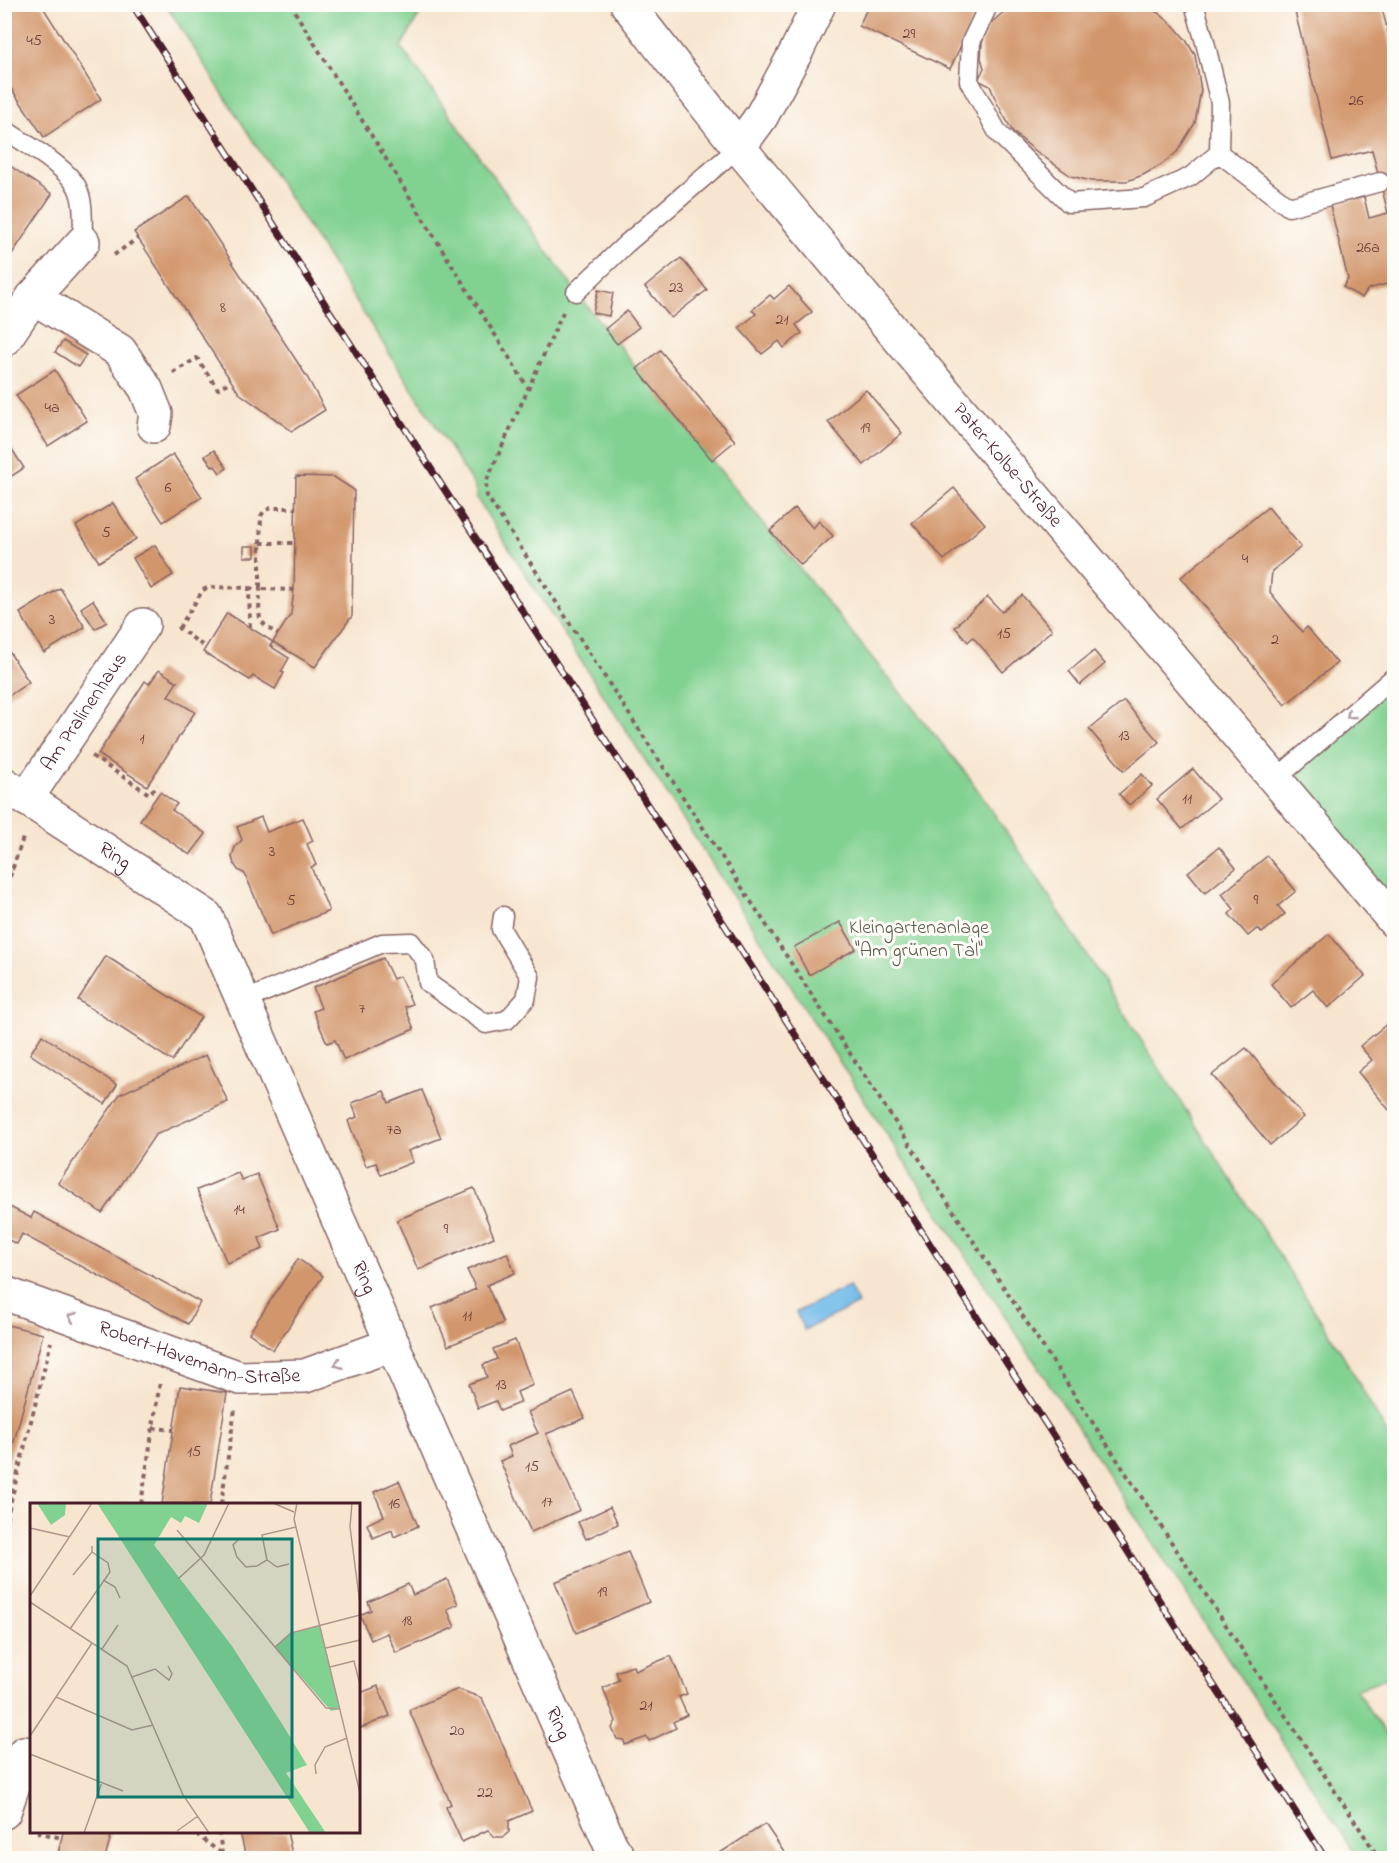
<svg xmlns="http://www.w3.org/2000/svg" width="1399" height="1863" viewBox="0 0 1399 1863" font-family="'Indie Flower',sans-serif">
<rect width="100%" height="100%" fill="#fdfcf7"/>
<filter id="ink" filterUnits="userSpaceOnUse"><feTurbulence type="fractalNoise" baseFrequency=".0167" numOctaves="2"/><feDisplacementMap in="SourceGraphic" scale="12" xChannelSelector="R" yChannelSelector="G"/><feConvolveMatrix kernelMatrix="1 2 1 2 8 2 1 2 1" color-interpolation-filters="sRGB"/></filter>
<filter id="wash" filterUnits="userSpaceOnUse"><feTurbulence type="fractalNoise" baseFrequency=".008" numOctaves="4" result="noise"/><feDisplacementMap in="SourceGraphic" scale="24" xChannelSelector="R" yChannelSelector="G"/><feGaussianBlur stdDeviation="1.35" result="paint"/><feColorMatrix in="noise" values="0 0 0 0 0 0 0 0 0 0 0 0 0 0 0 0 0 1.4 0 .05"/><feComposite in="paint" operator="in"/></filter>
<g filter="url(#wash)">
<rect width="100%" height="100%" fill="#f7e5cf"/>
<!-- green -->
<g fill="#81d191" stroke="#66785e" stroke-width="1.5">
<polygon points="166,5 425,5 401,47 582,300 968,776 1029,865 1343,1355 1394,1446 1394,1674 1356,1690 1394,1747 1394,1858 1358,1858 826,1041 477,499 475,487"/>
<polygon points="1394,677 1394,921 1276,779"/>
</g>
<!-- water -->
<polygon fill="#71bbea" stroke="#5e6d8a" stroke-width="1.5" points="849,1286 858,1304 804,1330 796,1312"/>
<g id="blocks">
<!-- building -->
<g fill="#d2966c">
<polygon points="4,4 41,4 101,99 44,137 4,78"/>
<polygon points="869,4 980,4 950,69 859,26"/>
<polygon points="1016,4 1143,4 1160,14 1174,26 1186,40 1195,55 1201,90 1195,123 1177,152 1161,165 1143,175 1127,181 1091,181 1071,176 1033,149 1013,132 997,103 990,86 978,80 984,68 981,58 982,43 987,27 1000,15"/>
<polygon points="1293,4 1381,4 1394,57 1394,145 1391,146 1394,162 1394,282 1368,289 1362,298 1343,287 1348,279 1330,205 1364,197 1369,218 1388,213 1372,150 1332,160"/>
<polygon points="4,162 52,194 4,266"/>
<polygon points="189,196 307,377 325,410 292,431 239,393 134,232"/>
<polygon points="681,258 707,290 671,318 645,287"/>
<polygon points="789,286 812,312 796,325 802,333 784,348 779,341 762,354 739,328 756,314 752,310 770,295 774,299"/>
<polygon points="598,290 613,293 609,316 593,313"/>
<polygon points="627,311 639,327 617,344 605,329"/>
<polygon points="63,341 86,355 78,367 55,352"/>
<polygon points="660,350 735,441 712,460 637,369"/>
<polygon points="55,370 87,421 48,446 16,395"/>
<polygon points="866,390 902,433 864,465 828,422"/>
<polygon points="4,437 24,468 4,481"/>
<polygon points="214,450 227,468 220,473 215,466 213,467 205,456"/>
<polygon points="173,454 202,497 163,522 135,479"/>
<polygon points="296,476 334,477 354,490 352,616 315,667 273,642 291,614 294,590"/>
<polygon points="954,488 985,524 944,560 912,523"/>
<polygon points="113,503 136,539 99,562 76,526"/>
<polygon points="1268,507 1301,547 1272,571 1270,592 1302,632 1307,627 1337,663 1285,705 1181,577"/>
<polygon points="795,508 813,528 819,521 833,536 801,565 770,531"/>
<polygon points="155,545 173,575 151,589 133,558"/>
<rect x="244" y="546" width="11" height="11"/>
<polygon points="60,588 85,627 44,653 20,613"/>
<polygon points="1022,595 1052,630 1003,672 973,637 968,642 955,627 960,623 959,622 988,597 1002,612"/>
<polygon points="93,600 107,622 95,629 81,608"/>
<polygon points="227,613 273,642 270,646 289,658 281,672 284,673 275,689 253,676 250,680 203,652"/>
<polygon points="4,644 29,682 4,699"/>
<polygon points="1094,651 1105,664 1080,685 1069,671"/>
<polygon points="159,670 177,682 168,696 195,712 147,786 98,754 145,681 149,684"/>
<polygon points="1124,701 1159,742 1124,771 1089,729"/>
<polygon points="1193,769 1218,799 1182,829 1157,799"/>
<polygon points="1142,774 1152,786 1129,805 1119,794"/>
<polygon points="160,792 177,804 172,810 206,834 190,855 140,820"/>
<polygon points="261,817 267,832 303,818 313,841 307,844 316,865 311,867 329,911 271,935 245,874 238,870 234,864 232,857 235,847 242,840 237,827"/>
<polygon points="1219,847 1236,868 1205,893 1188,872"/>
<polygon points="1267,856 1296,891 1278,906 1285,914 1262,933 1258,928 1248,936 1229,914 1234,909 1222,894"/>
<polygon points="840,922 856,949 809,975 794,947"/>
<polygon points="1329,934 1365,976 1328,1008 1313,990 1291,1008 1271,984"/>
<polygon points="106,956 201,1017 172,1061 78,1000"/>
<polygon points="383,958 393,979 400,976 412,1004 405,1007 414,1029 344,1060 335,1040 327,1043 313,1011 321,1008 313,988"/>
<polygon points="1394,1018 1394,1105 1389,1110 1358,1072 1372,1060 1360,1046"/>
<polygon points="42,1035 117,1085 105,1104 30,1054"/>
<polygon points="1246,1048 1304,1117 1270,1145 1212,1075"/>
<polygon points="206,1055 228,1102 155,1135 102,1213 58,1183 120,1094"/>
<polygon points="422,1090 441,1138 408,1151 413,1162 381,1175 376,1163 366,1166 348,1121 357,1117 352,1103 384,1091 389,1103"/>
<polygon points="238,1173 242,1180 257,1174 280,1229 259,1238 263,1249 227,1263 197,1190"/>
<polygon points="474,1188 494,1237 418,1270 397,1220"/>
<polygon points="6,1205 31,1218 34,1212 200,1302 188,1324 22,1234 17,1244 4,1238"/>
<polygon points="507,1253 515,1273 487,1285 503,1323 448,1346 432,1308 476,1289 467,1270"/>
<polygon points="298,1259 323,1276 273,1350 249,1333"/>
<polygon points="4,1324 43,1334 5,1475 4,1475"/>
<polygon points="515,1340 533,1385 517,1392 521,1402 500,1411 496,1401 478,1408 469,1384 487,1377 483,1365 497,1359 493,1349"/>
<polygon points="180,1386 227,1393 210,1504 162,1504"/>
<polygon points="573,1392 585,1418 546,1434 580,1510 531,1532 500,1461 512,1456 508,1446 538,1433 528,1412"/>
<polygon points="399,1481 418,1526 394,1537 392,1530 373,1538 367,1524 384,1516 374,1492"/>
<polygon points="610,1507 618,1524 586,1539 578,1522"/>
<polygon points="628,1552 649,1602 576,1633 555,1582"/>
<polygon points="447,1579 458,1604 447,1609 455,1627 396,1653 387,1633 371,1640 360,1615 371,1610 368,1602 408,1584 413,1595"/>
<polygon points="671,1656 687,1694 679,1697 687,1715 673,1722 676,1728 649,1741 647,1737 625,1745 624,1740 617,1739 612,1728 616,1721 603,1688 619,1680 616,1672 633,1666 635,1671"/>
<polygon points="378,1686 390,1716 361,1728 358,1723 358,1694"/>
<polygon points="458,1689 482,1698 532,1811 509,1821 509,1832 503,1837 495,1837 488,1830 462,1842 446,1807 451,1804 409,1710"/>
<polygon points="765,1824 788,1858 712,1858"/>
<polygon points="63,1832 112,1832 105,1858 57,1858"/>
<polygon points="240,1832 287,1832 293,1858 246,1858"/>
</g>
</g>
</g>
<g filter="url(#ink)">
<use href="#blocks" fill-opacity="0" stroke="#876464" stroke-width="1.5"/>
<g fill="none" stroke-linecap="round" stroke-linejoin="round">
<defs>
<g id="lane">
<polyline points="989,4 971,42 969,81 998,133 1069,203 1144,198 1190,177 1219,153 1220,103 1205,42 1194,4"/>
<path d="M4 129C24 143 67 167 77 187 85 203 82 224 83 242"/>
<polyline points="1219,153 1289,207 1380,182"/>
<polyline points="576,292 626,244 739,147"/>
<polyline points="1276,779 1394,677"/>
<polyline points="243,1001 382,943 411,942 425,960 428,983 486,1024 507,1020 526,999 530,977 501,929 503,916"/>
</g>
<g id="street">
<path id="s1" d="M627 4C665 53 703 103 742 151 956 411 1180 662 1394 921"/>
<polyline points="739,147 761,117 796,52 819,4"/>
<polyline points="33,297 120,351 146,389 156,414 154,426"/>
<polyline points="4,340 33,297 83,242"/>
<path id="s2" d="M4 784 206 916 611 1846 619 1858"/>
<path id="s3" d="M26 799 143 625"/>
<path id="s4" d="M4 1293 240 1378 305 1376 393 1344"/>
<polyline points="4,1812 24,1753"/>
</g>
</defs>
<!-- lane casing -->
<use href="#lane" stroke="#876464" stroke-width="21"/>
<!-- street casing -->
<use href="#street" stroke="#876464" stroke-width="36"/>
<!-- path -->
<g stroke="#876464" stroke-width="4" stroke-dasharray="4.5 4.5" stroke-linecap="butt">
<polyline points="290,4 528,388"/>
<polyline points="1391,43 1394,42"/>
<polyline points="114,255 138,238"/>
<polyline points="563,312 486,482 487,496 847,1049 1379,1858"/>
<polyline points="173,373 197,358 218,389 231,381"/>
<polyline points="260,543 261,516 264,511 271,508 295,508"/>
<path d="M249 588 260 589C260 615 253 620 278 634"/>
<polyline points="294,590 260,589 260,543 295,543"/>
<polyline points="179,628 203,590 209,587 249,588 250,627"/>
<polyline points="177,629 179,628 206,648"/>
<polyline points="92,756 149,794 158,785"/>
<polyline points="4,865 14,869"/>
<polyline points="4,894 24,835"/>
<polyline points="153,1428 174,1430"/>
<polyline points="141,1504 160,1382"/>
<polyline points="221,1504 235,1409"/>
<polyline points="4,1528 51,1342"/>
<polyline points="37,1832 62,1838"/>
<polyline points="219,1832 222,1854"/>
<polyline points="196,1834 222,1854 223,1858"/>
</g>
<!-- lane -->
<use href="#lane" stroke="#fff" stroke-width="18"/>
<!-- street -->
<use href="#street" stroke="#fff" stroke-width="33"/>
<defs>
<polyline id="rail" points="132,4 1325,1858"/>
</defs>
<!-- rail casing -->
<use href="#rail" stroke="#4a1f2b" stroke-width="7"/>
<!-- rail -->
<use href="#rail" stroke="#fdfcf7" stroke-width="4.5" stroke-dasharray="14" stroke-linecap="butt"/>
</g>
<!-- one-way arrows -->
<defs><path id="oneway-chevron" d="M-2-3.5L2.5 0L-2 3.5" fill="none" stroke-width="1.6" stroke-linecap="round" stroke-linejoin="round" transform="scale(1.5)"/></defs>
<g stroke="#ae9aa0">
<use href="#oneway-chevron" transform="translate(1350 715) rotate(139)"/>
<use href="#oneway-chevron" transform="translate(72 1317) rotate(-160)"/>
<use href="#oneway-chevron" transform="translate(338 1364) rotate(160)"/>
</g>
</g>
<g text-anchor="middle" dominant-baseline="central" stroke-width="6" stroke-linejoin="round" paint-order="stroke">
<!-- number labels -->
<g font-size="16" fill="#6c3d3b">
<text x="909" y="34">29</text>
<text x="34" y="41">45</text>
<text x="1356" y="101">26</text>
<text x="1368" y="248">26a</text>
<text x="676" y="288">23</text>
<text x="223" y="308">8</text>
<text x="782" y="320">21</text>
<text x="52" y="408">4a</text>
<text x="865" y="428">19</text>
<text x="168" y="488">6</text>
<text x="106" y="533">5</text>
<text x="1245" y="559">4</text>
<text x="52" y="620">3</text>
<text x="1004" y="634">15</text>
<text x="1275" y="640">2</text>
<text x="1124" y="736">13</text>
<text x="142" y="739">1</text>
<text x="1187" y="799">11</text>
<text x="272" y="852">3</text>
<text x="1256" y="900">9</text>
<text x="291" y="901">5</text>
<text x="362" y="1009">7</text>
<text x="394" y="1130">7a</text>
<text x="239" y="1210">14</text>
<text x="446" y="1229">9</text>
<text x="467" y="1316">11</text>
<text x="501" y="1385">13</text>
<text x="194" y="1452">15</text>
<text x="532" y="1467">15</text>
<text x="547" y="1502">17</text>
<text x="394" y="1504">16</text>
<text x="602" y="1592">19</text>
<text x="407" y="1621">18</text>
<text x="646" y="1706">21</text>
<text x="457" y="1731">20</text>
<text x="485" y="1793">22</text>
</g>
<!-- street labels -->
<g font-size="20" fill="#4a1f2b" stroke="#fdfcf7">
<text stroke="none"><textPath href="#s1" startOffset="598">Pater-Kolbe-Straße</textPath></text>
<text stroke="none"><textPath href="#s3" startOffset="105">Am Pralinenhaus</textPath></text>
<text stroke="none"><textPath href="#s2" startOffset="132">Ring</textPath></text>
<text stroke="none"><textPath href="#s2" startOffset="636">Ring</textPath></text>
<text stroke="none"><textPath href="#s4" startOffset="206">Robert-Havemann-Straße</textPath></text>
<text stroke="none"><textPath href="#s2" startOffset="1122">Ring</textPath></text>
</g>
<!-- park labels -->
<g font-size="20" fill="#5d5d4f" stroke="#fdfcf7">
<text x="919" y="928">Kleingartenanlage<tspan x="919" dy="23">"Am grünen Tal"</tspan></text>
</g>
</g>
<!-- overview -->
<g transform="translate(30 1503)">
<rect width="330" height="330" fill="#f7e5cf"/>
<path d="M7 0H36L35 12 21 22ZM67 0H178L169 20 155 13 151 20 141 14 124 42 202 143 254 224 277 262 256 270 296 330H280ZM290 122 310 206 301 208 245 144 261 130Z" fill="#81d191"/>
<path fill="none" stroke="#b2968d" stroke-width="1.5" d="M243 0 264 9M267 0 264 16 330 290M322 0 320 24 330 101M0 25 40 34M147 27 296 205 310 206M210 35 203 42 207 54 216 64 227 63 237 57 232 32 266 24M237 57 247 64 259 61M43 72 62 49V43M148 76 174 52 199 0M73 77 85 84 90 95M0 93 62 0M0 99 97 163 153 292 179 330M40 126 80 69 78 60 62 49M245 144 261 130 330 112M296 145 330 137M72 146 88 122M300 164 324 158 330 182M102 174 125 166 139 177 142 171 138 163M26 194 102 227 123 222M0 233 62 140M0 251 93 288M286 271 285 262 295 244 317 235M147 328 168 313M54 330 72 279"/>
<path fill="#0f766e" fill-opacity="0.15" stroke="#0f766e" stroke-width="3" d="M68 36H262V294H68Z"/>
<rect width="330" height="330" fill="none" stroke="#4a1f2b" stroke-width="3"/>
</g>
<!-- margin -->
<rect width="1399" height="1863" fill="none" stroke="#fdfcf7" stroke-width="24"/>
</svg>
